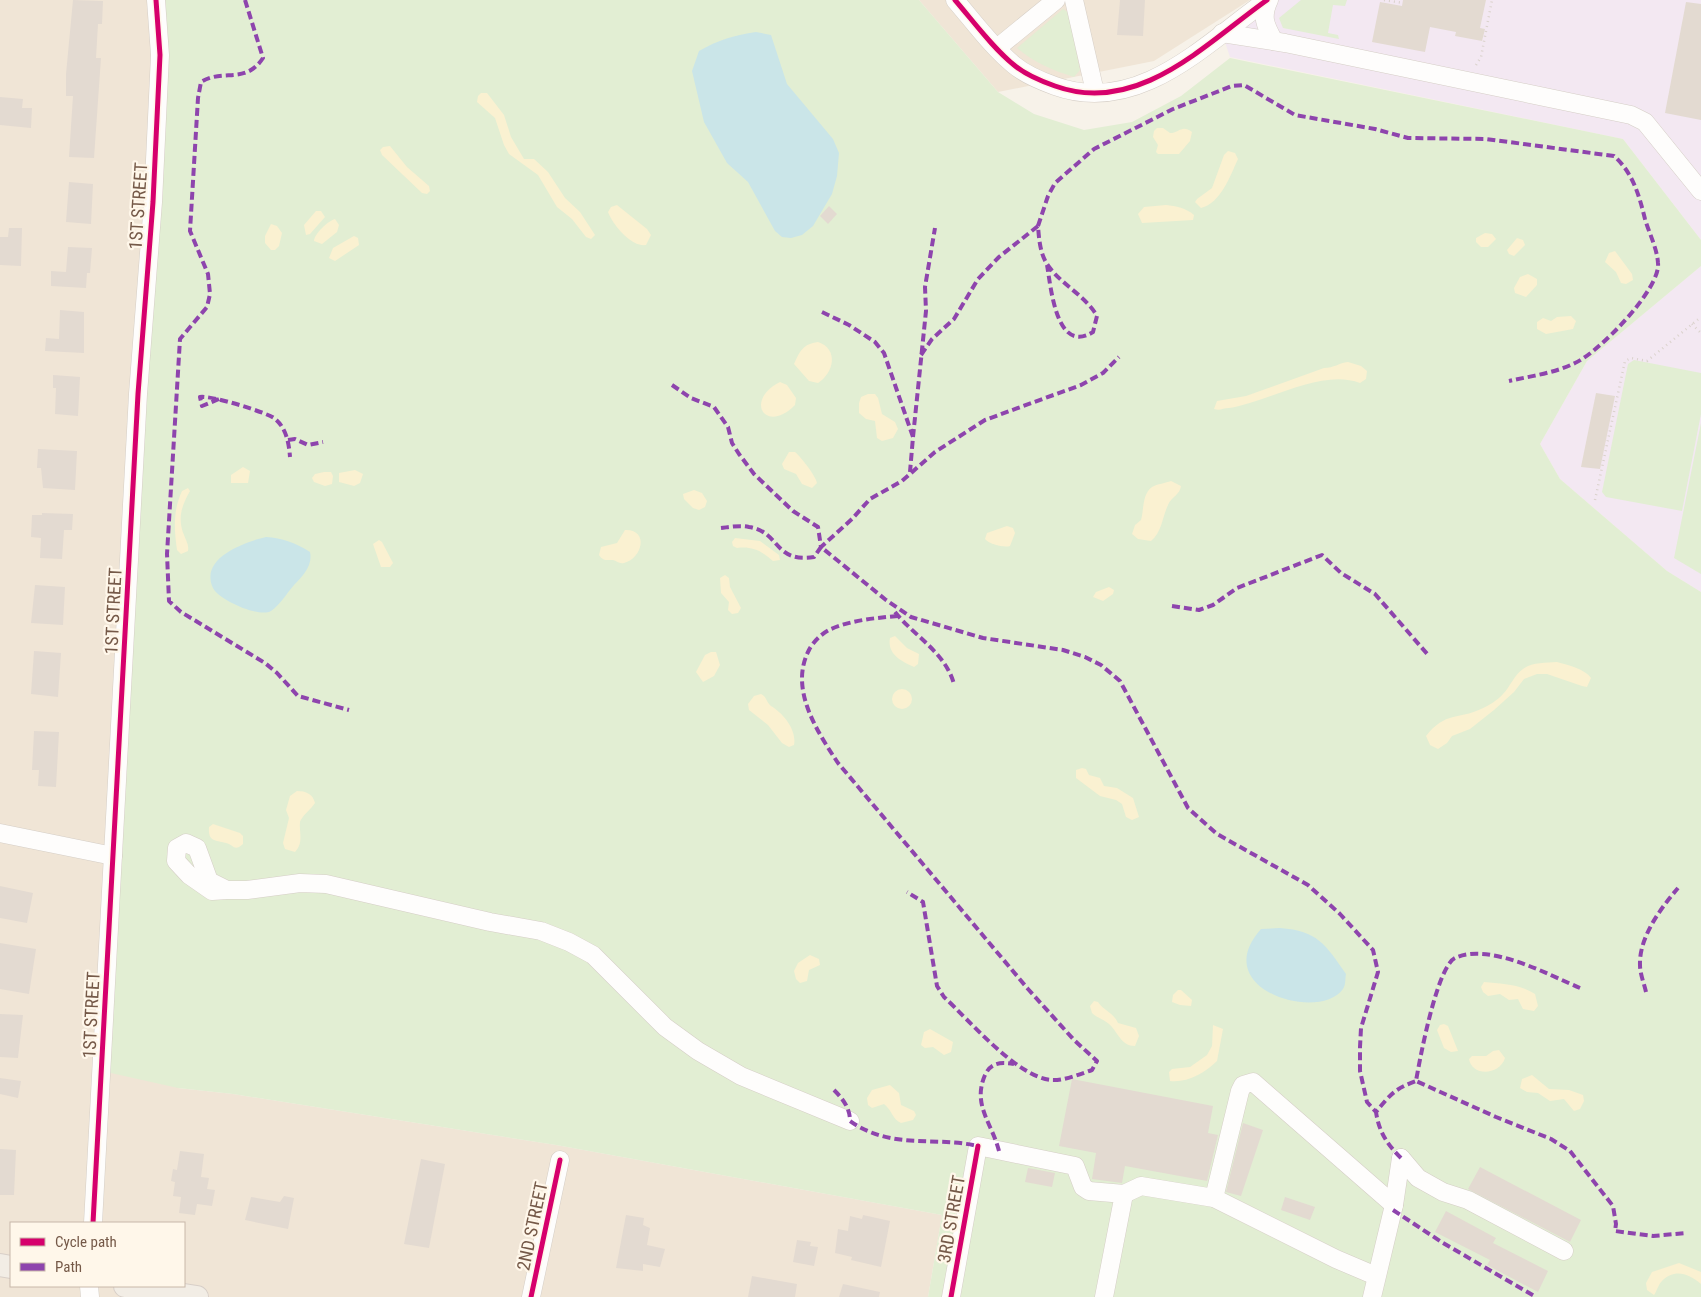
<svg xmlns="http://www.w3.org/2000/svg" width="1701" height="1297" viewBox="0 0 1701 1297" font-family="'Roboto Condensed',sans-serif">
<rect width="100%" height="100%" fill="#f7f2e9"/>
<!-- residential -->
<g fill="#f0e5d6" fill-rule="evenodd">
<path d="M0 0H158L178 1088 233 1094 556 1145 942 1215 928 1297H0ZM11 1223H184V1286H11Z"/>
<polygon points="919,0 1250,0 1154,61 998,92"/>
</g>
<!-- education -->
<g fill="#f3e8f2">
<polygon points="1269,0 1701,0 1701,240 1623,139 1230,57 1222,33"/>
<polygon points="1701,266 1701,592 1667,571 1560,479 1540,444 1587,361"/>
</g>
<!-- green -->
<g fill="#e2eed3">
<polygon points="158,0 919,0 998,92 1034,114 1084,130 1132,122 1181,96 1230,58 1623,139 1701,240 1701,266 1587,361 1540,444 1560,479 1667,571 1701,592 1701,1297 928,1297 942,1215 556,1145 233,1094 178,1088 102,1071"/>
<polygon points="1301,0 1347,0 1345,6 1333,5 1328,33 1338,35 1339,39 1283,28 1279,18"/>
<path d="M1063 9 1069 13 1080 70 1074 77C1052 70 1035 63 1017 48Z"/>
<polygon points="1634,360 1701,373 1701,414 1682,511 1606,497 1602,492 1628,364"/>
<polygon points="1701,423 1701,574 1674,558"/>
</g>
<!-- sand -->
<g fill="#faf1d1">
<polygon points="481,93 487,93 504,115 511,137 524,159 534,159 548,172 565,198 580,212 595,235 591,239 586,237 572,219 557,207 538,175 509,154 504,145 495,118 477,102 478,96"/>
<path d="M1157 128H1163L1170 133C1179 133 1182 124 1192 132L1190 141 1179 154H1158L1156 152 1158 145 1153 137 1154 131Z"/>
<polygon points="390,146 407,167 429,186 430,191 427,194 422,193 382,155 380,150 383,147"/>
<path d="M1228 151 1235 153 1238 159C1230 176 1221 203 1201 208L1195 202 1197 199 1212 188 1224 155Z"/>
<path d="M617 205 647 229 651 235 646 245C631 247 613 225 608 212L611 207Z"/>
<path d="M1166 205C1176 206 1186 208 1194 215L1193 220 1142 223 1138 214 1144 207Z"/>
<polygon points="316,211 321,211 325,217 310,234 306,235 304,225"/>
<path d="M335 219 339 225 337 232 322 244 314 241C314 234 328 221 335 219Z"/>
<polygon points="271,224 277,226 282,233 279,246 275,250 271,250 265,243 265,236"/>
<polygon points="1485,233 1492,234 1496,239 1488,247 1481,247 1476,242 1476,238"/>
<polygon points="354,236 358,238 359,245 335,261 329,258 333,248"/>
<polygon points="1517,238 1523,240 1525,245 1514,256 1509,254 1507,250"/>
<polygon points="1615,251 1632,274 1633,280 1626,284 1621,283 1616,272 1605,262 1609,253"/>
<polygon points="1528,274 1537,279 1537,285 1526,297 1515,293 1514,288 1520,277"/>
<polygon points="1571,316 1576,321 1573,329 1546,334 1537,329 1537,322 1543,318 1551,321 1557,317"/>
<path d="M818 342C839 349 834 373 818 383L809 381 794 364C800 351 803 344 818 342Z"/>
<path d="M1348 362 1361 366 1367 371 1366 379 1360 383C1322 368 1268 402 1229 408 1223 408 1220 411 1214 409L1217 401 1246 396 1324 368C1334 368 1339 363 1348 362Z"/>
<path d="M780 382 787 385 796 398 795 405C765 435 744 400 780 382Z"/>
<polygon points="868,394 875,394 878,398 882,414 895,422 898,429 893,438 882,441 877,438 875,421 866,419 859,413 859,403 861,397"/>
<path d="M789 452H795C801 457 816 476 817 483L812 488 802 484 796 474 784 469 782 464Z"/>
<polygon points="243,467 250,471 248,483 231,483 231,475"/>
<polygon points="355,470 363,474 360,483 354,486 339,482 339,473"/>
<polygon points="324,472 331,472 333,476 332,484 325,486 314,482 312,478 315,474"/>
<path d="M1171 481 1181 486C1180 495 1171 497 1168 505 1162 518 1162 532 1151 541L1138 539 1132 534 1135 525 1141 520C1144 510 1142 494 1152 487 1157 484 1166 483 1171 481Z"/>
<path d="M188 488 190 491C182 505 177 518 184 535 186 541 189 544 188 551L181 554 177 550C174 529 173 510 182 491Z"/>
<polygon points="694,490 702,493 707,501 705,507 699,510 693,508 684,499 683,494"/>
<path d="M1007 526 1013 528 1015 533 1010 546C1004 548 989 544 985 539L987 533Z"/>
<path d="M625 530C649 529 643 558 624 563 619 564 617 561 613 560 606 560 603 561 599 555L601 547 617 543Z"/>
<path d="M735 538 760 541 779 555 780 560 773 561C762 551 752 546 737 548L733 546 732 542Z"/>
<polygon points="379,540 382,542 393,563 390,567 381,567 373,544"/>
<polygon points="725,575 729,578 730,587 741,608 738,613 732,614 728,610 729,602 721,593 720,578"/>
<polygon points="1109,587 1114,590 1113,594 1103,601 1093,597 1096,592"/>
<path d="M895 636 907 648 919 654 918 664 914 667C901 661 887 654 890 638Z"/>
<polygon points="711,652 716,652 720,665 714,676 703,682 696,672 705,655"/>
<path d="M1557 662C1568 665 1585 669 1591 678L1587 687 1582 686 1547 674H1537L1524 679 1514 692 1494 710 1470 729 1452 736 1447 743 1438 749 1430 745 1426 736C1446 711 1458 720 1481 709 1488 706 1498 700 1503 694 1510 687 1514 675 1523 669 1532 662 1546 663 1557 662Z"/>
<circle cx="902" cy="699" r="10"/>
<path d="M761 694C767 697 766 702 771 706 783 713 797 730 794 745L789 747 782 743 768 725 749 710 748 704 754 696Z"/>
<polygon points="1082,768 1086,769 1089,775 1100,778 1104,786 1117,788 1133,798 1139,817 1132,820 1126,817 1122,804 1116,800 1100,796 1076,778 1076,770"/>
<path d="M297 791C306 791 313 794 315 803 312 808 301 817 300 822 299 833 304 843 295 852L285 849 283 843 289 818 286 810 290 796Z"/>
<path d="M213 824 240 833 243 836V844C234 852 234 845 226 843 215 840 208 842 209 827Z"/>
<polygon points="810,955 819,959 820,965 809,970 807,981 800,983 796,979 794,971 798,963"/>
<path d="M1484 982C1502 984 1520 984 1535 994L1538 1006 1534 1011 1523 1009 1518 999 1509 1000 1500 994 1488 996 1483 992 1481 987Z"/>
<polygon points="1178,990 1181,990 1192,1000 1191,1006 1180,1005 1172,1002 1173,995"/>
<path d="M1094 1001 1098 1002C1104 1011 1113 1012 1118 1023L1136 1028 1139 1036 1135 1046C1121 1046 1118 1032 1109 1024 1103 1019 1097 1018 1092 1013L1090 1006Z"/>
<polygon points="1444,1024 1448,1026 1458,1051 1451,1052 1444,1048 1437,1030 1440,1025"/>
<path d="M1213 1025 1223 1029 1217 1061C1205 1073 1187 1083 1170 1081L1169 1072 1172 1069 1190 1067 1207 1055 1212 1046Z"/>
<polygon points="930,1029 953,1042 951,1052 944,1055 933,1047 925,1048 921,1045 924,1032"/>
<path d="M1499 1050 1505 1058C1500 1075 1472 1077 1469 1059L1472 1056H1486L1493 1051Z"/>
<polygon points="1532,1075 1549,1089 1569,1090 1583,1095 1584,1101 1580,1109 1574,1111 1564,1099 1550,1101 1538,1093 1527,1092 1520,1088 1522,1079"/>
<path d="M890 1085 899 1093 901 1105 914 1111 916 1115 913 1120 901 1123C892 1119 892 1110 884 1104L872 1108 868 1105 867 1098 872 1090Z"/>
<path d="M1679 1263 1701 1272V1284C1689 1274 1675 1268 1662 1281 1658 1285 1657 1291 1654 1295L1647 1290 1646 1283 1652 1272Z"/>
</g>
<!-- water -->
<g fill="#cae5e8">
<path d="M756 32 771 35 787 84 833 139 839 153 837 176 832 194 813 226 802 235 791 238 782 237 775 231 748 182 727 163 704 122 692 71 699 51C718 40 735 35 756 32Z"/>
<path d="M266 537C282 538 296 543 310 552 313 565 303 576 294 585 287 593 280 605 271 611 259 618 219 600 213 588 199 558 245 542 266 537Z"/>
<path d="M1280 928C1318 931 1325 944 1346 974 1345 978 1346 985 1343 989 1319 1023 1207 989 1261 929Z"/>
</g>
<!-- building -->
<g fill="#e3dad1">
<polygon points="73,0 103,1 102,24 98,24 96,58 101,58 94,158 69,157 73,96 66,96 66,74"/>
<polygon points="1120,0 1145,0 1143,36 1117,35"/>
<polygon points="1403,0 1486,0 1480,28 1485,29 1482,41 1455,36 1456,32 1430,27 1425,52 1372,42 1380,2 1402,6"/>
<polygon points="1686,2 1701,4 1701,120 1665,113"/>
<polygon points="0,97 23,99 22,108 32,108 31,128 0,125"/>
<polygon points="69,182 93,184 91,224 66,222"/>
<polygon points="829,206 837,214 828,224 820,216"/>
<polygon points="9,228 22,228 21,266 0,265 0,237 8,237"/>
<polygon points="68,247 92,248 90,273 87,273 86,288 51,286 51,271 66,272"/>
<polygon points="60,310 84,312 84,353 45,351 46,338 59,339"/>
<polygon points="53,375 80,377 78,416 55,414 56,388 53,388"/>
<polygon points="1596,393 1615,396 1600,469 1581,467"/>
<polygon points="38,449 77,451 75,490 43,488 41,468 37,468"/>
<polygon points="42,513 73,514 72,530 64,530 62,559 40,558 41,538 31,537 32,515 42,515"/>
<polygon points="35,585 65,587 63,625 31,623"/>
<polygon points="34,651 61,653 58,697 31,694"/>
<polygon points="34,731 59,732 56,787 38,786 39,770 32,770"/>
<polygon points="0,886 33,893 27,923 0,918"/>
<polygon points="0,943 36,949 29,994 0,989"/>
<polygon points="0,1014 23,1015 18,1058 0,1057"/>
<polygon points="0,1078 21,1081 18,1098 0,1094"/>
<polygon points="1072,1079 1213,1106 1208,1133 1218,1135 1207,1181 1125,1166 1122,1183 1092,1179 1096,1153 1059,1146"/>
<polygon points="1243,1123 1263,1130 1241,1196 1226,1192"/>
<polygon points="0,1149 16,1150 14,1195 0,1195"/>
<polygon points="180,1151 204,1154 201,1177 209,1178 207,1189 215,1190 212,1206 197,1204 195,1215 179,1213 181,1197 173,1196 175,1182 171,1181 173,1169 177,1170"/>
<polygon points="421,1159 445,1164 429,1248 404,1244"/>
<polygon points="1480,1167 1581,1220 1570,1242 1468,1189"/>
<polygon points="1028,1168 1055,1173 1052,1187 1025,1182"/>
<polygon points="284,1196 294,1198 288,1229 245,1220 251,1197 280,1202"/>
<polygon points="1285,1197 1315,1207 1310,1220 1281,1210"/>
<polygon points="1446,1211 1496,1238 1493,1243 1548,1271 1538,1292 1487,1265 1490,1260 1435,1232"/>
<polygon points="626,1215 644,1218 643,1225 650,1228 647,1245 665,1249 660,1267 643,1264 643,1271 616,1268"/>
<polygon points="863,1215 890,1221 881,1267 851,1260 852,1257 835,1253 838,1229 848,1231 850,1216 862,1219"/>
<polygon points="797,1240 811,1242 810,1246 818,1247 814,1266 793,1262"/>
<polygon points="752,1276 797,1284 795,1297 748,1297"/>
<polygon points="843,1284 880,1292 879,1297 839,1297"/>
</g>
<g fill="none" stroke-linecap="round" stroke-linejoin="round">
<defs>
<g id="minor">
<path d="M955 0C974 22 992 47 1014 65 1026 75 1041 81 1055 86 1138 116 1205 44 1267 0"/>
<polyline points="1074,0 1095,92"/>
<path d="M1269 0C1261 17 1265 25 1274 41"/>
<polyline points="1222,33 1285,43 1631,115 1645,122 1701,191"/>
<polyline points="997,48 1056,0"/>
<polyline points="0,833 113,856"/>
<polyline points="227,890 212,891 189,875 176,861 177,848 186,843 197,848 209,881 227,890 247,890 300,883 326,884 490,922 541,931 569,942 593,955 665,1027 698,1051 741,1076 850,1121"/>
<polyline points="1401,1158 1418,1178 1443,1192 1468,1200 1564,1251"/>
<polyline points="1124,1194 1141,1186 1214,1198 1336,1259 1376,1276"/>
<polyline points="1214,1198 1240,1091 1243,1085 1253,1082 1394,1205"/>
<polyline points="93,1223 138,394 153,202 160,55 156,0"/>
<polyline points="89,1286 90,1297"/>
<polyline points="531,1297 560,1160"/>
<polyline points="951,1297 978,1146 1075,1166 1083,1187 1089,1191 1124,1194 1104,1297"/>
<polyline points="1372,1297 1394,1205 1401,1158"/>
</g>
<g id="major">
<polyline points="0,1265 11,1267"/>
<polyline points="125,1286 197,1297"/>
</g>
</defs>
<!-- minor casing -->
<use href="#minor" stroke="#d5cec6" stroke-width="19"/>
<!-- major casing -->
<use href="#major" stroke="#d8cfc8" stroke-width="24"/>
<!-- path -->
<g stroke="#dad2cc" stroke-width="2.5" stroke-dasharray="1 4" stroke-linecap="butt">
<polyline points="1384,0 1403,3"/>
<polyline points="1476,65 1481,57 1492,0"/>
<polyline points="1692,324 1701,333"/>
<polyline points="1595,500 1625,361 1631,358 1647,361 1701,317"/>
</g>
<!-- minor -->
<use href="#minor" stroke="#fefdfc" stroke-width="18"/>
<!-- major -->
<use href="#major" stroke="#f2ede5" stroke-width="22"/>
<!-- quiet -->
<g stroke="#8e44ad" stroke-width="4" stroke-dasharray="8 4" stroke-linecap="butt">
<path d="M245 0 263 58C245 85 224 68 201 82L198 98 190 231 208 274 210 294 207 307 180 339 167 554 169 601 181 612 265 663 277 673 298 696 349 710"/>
<path d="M1038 226 1048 196 1055 183 1094 149 1173 109 1232 86 1244 85 1295 115 1375 129 1408 138 1486 139 1614 156C1633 173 1639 195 1645 219 1649 233 1657 248 1658 263 1661 289 1598 353 1575 363 1555 373 1531 376 1509 381"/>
<polyline points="822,312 849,325 875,342 884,353 913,437 910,472"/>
<path d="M921 355 932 339 954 319 978 279 999 257 1038 226C1039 239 1040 253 1047 264 1060 284 1085 295 1097 316L1093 332C1056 355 1051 287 1047 265"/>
<polyline points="672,385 691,398 714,407 728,427 732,443 739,454 754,474 793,511 818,527 821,547 852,519 870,499 902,481 935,452 985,420 1081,385 1103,373 1119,357"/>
<path d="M219 399 202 406 200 397C211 395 265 412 274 418 286 427 289 443 290 457"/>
<polyline points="913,437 926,311 925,287 935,228"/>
<polyline points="288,440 295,439 308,445 323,442"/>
<path d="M721 528C730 527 740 525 749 527 781 532 773 563 814 557L821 547 886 600 911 617 983 638 1063 650 1085 657 1101 665 1120 681 1188 808 1217 834 1308 885 1340 914 1373 950 1378 972 1361 1028 1360 1047V1071L1367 1102 1376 1112"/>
<polyline points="1172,606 1199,610 1213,605 1237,588 1322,555 1341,573 1375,594 1429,656"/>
<path d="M895 612C915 637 945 652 954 684"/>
<path d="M898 616C875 618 852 620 831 629 822 633 813 642 809 650 789 688 816 730 838 763L1028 989 1074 1040 1097 1061 1092 1070C1080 1074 1064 1081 1051 1080 1017 1077 969 1020 944 997L937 986 923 902 907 892"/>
<path d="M1580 988C1549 975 1489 942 1455 958 1437 967 1420 1058 1416 1081L1496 1117 1551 1139 1570 1151 1613 1206 1616 1224 1615 1231 1653 1236 1687 1233"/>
<path d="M1646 992C1644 983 1640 974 1640 965 1639 937 1661 908 1678 888"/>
<path d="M834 1090C843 1099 850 1108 850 1121 891 1150 933 1136 978 1146"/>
<path d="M999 1151C992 1123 972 1105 985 1075 991 1062 1001 1062 1014 1064"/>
<path d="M1401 1158C1387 1144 1379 1132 1376 1112 1390 1095 1394 1089 1416 1081"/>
<polyline points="1393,1210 1443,1243 1536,1297"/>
</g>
<defs>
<g id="cycleway">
<path d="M955 0C974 22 992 47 1014 65 1026 75 1041 81 1055 86 1138 116 1205 44 1267 0"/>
<polyline points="93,1223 138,394 153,202 160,55 156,0"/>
<polyline points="531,1297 560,1160"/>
<polyline points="951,1297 978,1146"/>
</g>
</defs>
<!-- cycleway casing -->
<use href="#cycleway" stroke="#fff7ea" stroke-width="8"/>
<!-- cycleway -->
<use href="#cycleway" stroke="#d6006c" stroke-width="5"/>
</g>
<g text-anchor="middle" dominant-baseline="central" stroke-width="4.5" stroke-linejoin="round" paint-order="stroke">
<!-- street labels -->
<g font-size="18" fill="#755948" stroke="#fff7ea">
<text transform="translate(138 206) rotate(-86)">1ST STREET</text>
<text transform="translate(113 611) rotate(-87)">1ST STREET</text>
<text transform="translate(91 1015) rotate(-87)">1ST STREET</text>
<text transform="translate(951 1219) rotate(-80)">3RD STREET</text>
<text transform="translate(532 1226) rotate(-78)">2ND STREET</text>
</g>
</g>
<!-- legend -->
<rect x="10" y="1222" width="175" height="65" fill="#fff7ea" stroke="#c8b8a9"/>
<rect x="20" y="1238" width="25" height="8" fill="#d6006c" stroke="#c8b8a9"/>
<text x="55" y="1247" font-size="15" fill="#755948">Cycle path</text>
<rect x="20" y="1263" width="25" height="8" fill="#8e44ad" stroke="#c8b8a9"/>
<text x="55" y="1272" font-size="15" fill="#755948">Path</text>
</svg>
